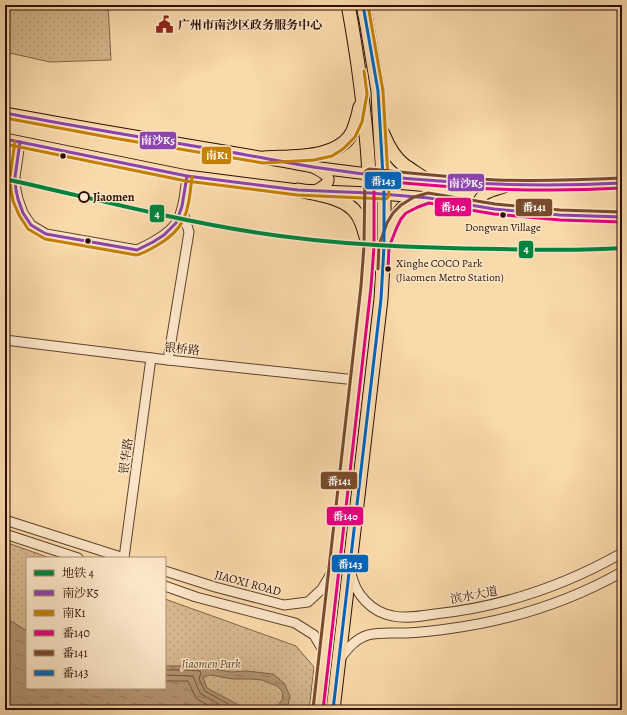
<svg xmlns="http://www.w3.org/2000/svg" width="627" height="715" viewBox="0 0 627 715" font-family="Alegreya,'Noto Serif SC',serif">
<defs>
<pattern id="park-dots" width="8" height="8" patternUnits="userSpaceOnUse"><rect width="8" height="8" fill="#d7b78e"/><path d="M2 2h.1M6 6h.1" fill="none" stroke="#b99c79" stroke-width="1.8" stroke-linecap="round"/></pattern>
<pattern id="water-ripples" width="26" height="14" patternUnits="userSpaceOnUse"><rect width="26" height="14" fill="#b49471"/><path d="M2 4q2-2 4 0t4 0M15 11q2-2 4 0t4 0" fill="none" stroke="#93775a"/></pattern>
</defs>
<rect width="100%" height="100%" fill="#fad9ab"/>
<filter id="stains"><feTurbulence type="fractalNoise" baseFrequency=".005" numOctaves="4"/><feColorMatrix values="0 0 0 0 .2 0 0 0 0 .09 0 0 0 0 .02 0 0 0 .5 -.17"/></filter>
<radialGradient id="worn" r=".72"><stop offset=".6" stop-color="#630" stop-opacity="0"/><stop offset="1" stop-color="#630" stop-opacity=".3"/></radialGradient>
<!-- park -->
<g fill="url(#park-dots)" stroke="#826347">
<polygon points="5,5 108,5 111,60 50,62 5,52"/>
<polygon points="5,542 50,558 27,558 27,688 165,688 165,599 296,646 314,667 309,710 5,710"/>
</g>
<!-- water -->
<polygon fill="url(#water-ripples)" stroke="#7e5f44" points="5,621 11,621 27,631 27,688 165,688 165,666 186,666 203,667 231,672 247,671 273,674 284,683 290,696 287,710 274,710 283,699 282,691 277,686 262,680 251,679 233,679 210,675 203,677 207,688 248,710 5,710"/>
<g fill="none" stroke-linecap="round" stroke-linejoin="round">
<!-- shore -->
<g stroke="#705238" stroke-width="1">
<polyline points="165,670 186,670 200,671 201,673 199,679 205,691 239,710"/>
<polyline points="165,675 193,676 199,691 201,694 229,710"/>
<polyline points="165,681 188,681 194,694 197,699 217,710"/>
</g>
<defs>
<g id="minor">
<path d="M20 142 15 177 16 190 18 199 23 213 31 225 46 234 137 250C150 244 168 235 176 223 184 210 185 191 187 176"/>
<polyline points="5,340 168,360 356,380"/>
<polyline points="168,360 189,232 182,209"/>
<polyline points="5,520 124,558"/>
<polyline points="5,534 78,558"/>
<polyline points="124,558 151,358"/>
<polyline points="165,571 215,587 284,605 308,602 322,589 332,572"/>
<path d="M351 573C355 594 371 612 393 616 406 619 422 616 435 614 501 607 564 586 622 553"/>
<polyline points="165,586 196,597 295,623 314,635 324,652"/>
<path d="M339 660C347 649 355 639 368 635 379 632 391 633 402 633 417 633 432 631 447 629 508 621 569 602 622 572"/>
</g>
<g id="major">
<path d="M5 113C84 128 163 141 242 154 266 158 290 163 313 167 415 181 519 190 622 183"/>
<polyline points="5,139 187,176 298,190 370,193 429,198 494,209 560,215 622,217"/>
<path d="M315 191C332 183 333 177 315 168"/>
<path d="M478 206C479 192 493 191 504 187"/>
</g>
<g id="highway">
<path d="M383 134C388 146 394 158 404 165 411 170 419 175 426 180"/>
<path d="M264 158C290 156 337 160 352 133 356 125 358 116 360 107"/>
<path d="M298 190C316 194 346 197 357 214 361 220 364 229 366 237"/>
<path d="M386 240C390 230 394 217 402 209 408 204 421 201 429 198"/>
<path d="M318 710 366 286C369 249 372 211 369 174 367 137 363 101 358 65 355 45 352 25 348 5"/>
<polyline points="333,710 381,299 384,246 384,194 379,114 378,91 366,20 363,5"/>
</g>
</defs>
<!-- minor casing -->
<use href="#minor" stroke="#60422b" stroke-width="11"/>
<!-- major casing -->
<use href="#major" stroke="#2d0f00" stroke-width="13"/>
<!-- highway casing -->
<use href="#highway" stroke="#2d0f00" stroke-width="15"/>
<!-- minor -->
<use href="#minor" stroke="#fce6c8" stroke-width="9"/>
<!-- major -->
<use href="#major" stroke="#fad9ab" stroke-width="11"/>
<!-- highway -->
<use href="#highway" stroke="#fad9ab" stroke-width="13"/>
<defs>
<g id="bus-1">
<path d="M5 113C78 127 151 139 224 151 254 156 283 162 313 167 415 183 519 188 622 183"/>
<polyline points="5,139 187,176 298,190 370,193 429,198 494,209 560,215 622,217"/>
<polyline points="20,142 15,177 16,190 18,199 23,213 31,225 46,234 137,250 153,242 164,235 176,223 182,206 187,176"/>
</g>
<g id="bus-2">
<polyline points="5,118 113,138 263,163 314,160 332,156 343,149 355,137 362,122 367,94 364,71"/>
<path d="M15 141 10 177 11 190 13 201 19 215 28 229 45 239 136 255C143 254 150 249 156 246 188 228 188 210 192 177"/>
<polyline points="5,144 186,181 297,195 386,199 388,197 389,194 383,91 368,5"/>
</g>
<g id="bus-3">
<polyline points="388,269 389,247 397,227 401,219 406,213 418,207 429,203 494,214 560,220 622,222"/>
<path d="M323 710 371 287 374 246V180C457 189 539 193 622 188"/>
</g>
<g id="bus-4">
<polyline points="378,269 379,245 387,223 393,213 401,205 414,197 428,193 495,204 560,210 622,212"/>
<path d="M313 709 361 286 364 246 365 172 367 170 369 169C412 173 454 178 497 180 538 181 580 180 622 178"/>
</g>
<polyline id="bus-5" points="333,710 381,299 384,246 384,194 378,91 363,5"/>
</defs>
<!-- bus-1 casing -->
<use href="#bus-1" stroke="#fce6c8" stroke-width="6"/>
<!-- bus-2 casing -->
<use href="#bus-2" stroke="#fce6c8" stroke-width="6"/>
<!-- bus-3 casing -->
<use href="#bus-3" stroke="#fce6c8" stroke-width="6"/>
<!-- bus-4 casing -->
<use href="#bus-4" stroke="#fce6c8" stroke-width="6"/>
<!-- bus-5 casing -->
<use href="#bus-5" stroke="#fce6c8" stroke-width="6"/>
<!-- bus-1 -->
<use href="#bus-1" stroke="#8e44ad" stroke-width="3"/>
<!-- bus-2 -->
<use href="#bus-2" stroke="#c48000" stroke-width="3"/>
<!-- bus-3 -->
<use href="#bus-3" stroke="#e5007d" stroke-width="3"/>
<!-- bus-4 -->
<use href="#bus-4" stroke="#7a4b2a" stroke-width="3"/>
<!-- bus-5 -->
<use href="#bus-5" stroke="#0065bd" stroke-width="3"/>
<defs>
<path id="metro-1" d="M5 179C87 197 170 219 253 232 335 245 418 248 500 249 541 250 581 251 622 248"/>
</defs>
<!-- metro-1 casing -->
<use href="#metro-1" stroke="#fce6c8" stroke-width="7"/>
<!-- metro-1 -->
<use href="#metro-1" stroke="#00843d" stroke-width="4"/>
</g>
<!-- icons -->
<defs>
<symbol id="civic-bare" viewBox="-9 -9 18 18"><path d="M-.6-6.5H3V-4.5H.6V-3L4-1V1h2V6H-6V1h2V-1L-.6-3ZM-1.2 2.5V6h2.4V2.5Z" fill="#8f2418" stroke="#fce6c8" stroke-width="2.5" paint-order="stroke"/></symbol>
</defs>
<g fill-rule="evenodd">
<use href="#civic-bare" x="152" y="12" width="25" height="25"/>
</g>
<!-- markers -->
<g fill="#2d0f00" stroke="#fce6c8" stroke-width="1.5">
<circle cx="63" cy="156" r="3.5"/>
<circle cx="503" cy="215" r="3.5"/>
<circle cx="88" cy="241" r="3.5"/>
<circle cx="388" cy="269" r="3.5"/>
</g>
<circle fill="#fce6c8" stroke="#2d0f00" stroke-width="2" cx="84" cy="197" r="5"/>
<g text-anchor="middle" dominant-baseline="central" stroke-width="3" stroke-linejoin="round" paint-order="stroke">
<!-- bus labels -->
<g font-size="11" fill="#2d0f00" stroke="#fce6c8">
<text x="503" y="227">Dongwan Village</text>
<text x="396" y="263" text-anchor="start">Xinghe COCO Park<tspan x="396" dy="14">(Jiaomen Metro Station)</tspan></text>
</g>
<!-- poi labels -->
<g font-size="12" font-weight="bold" fill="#2d0f00" stroke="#fce6c8" text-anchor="start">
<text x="178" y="25">广州市南沙区政务服务中心</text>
</g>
<!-- stop labels -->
<g font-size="12" font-weight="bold" fill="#2d0f00" stroke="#fce6c8" text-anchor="start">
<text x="93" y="197">Jiaomen</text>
</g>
<!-- street labels -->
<g font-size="12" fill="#2d0f00" stroke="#fce6c8">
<text transform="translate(182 349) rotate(6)">银桥路</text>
<text transform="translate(126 456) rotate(-82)">银华路</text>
<text transform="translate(248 583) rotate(15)">JIAOXI ROAD</text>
<text transform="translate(474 595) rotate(-11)">滨水大道</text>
</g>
<!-- park labels -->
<g font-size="12" font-style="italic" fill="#684a32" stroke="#fce6c8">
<text x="211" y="664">Jiaomen Park</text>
</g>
</g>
<g stroke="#fce6c8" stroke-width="1.5">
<rect x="139" y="131" width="38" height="19" rx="4" fill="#8e44ad"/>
<rect x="201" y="146" width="31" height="19" rx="4" fill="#c48000"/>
<rect x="364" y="171" width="38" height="19" rx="4" fill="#0065bd"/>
<rect x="447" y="173" width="38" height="19" rx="4" fill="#8e44ad"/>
<rect x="434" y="197" width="38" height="20" rx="4" fill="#e5007d"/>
<rect x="515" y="198" width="38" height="19" rx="4" fill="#7a4b2a"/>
<rect x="149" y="204" width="16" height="19" rx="4" fill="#00843d"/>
<rect x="518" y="240" width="16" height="19" rx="4" fill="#00843d"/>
<rect x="320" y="471" width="38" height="19" rx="4" fill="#7a4b2a"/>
<rect x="326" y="506" width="38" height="20" rx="4" fill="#e5007d"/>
<rect x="331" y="554" width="38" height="19" rx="4" fill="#0065bd"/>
</g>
<g font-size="11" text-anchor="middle" font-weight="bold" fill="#fff">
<text x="158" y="144">南沙K5</text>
<text x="217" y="159">南K1</text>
<text x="383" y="185">番143</text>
<text x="466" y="187">南沙K5</text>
<text x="453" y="211">番140</text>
<text x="534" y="211">番141</text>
<text x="157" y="218">4</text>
<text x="526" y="253">4</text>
<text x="339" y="485">番141</text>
<text x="345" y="520">番140</text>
<text x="350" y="568">番143</text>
</g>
<!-- margin -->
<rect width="627" height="715" fill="none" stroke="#fad9ab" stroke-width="20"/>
<rect x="6" y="6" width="615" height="703" fill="none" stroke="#2d0f00" stroke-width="2"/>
<rect x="10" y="10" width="607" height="695" fill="none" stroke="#2d0f00"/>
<!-- legend -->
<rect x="26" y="557" width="140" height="132" fill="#fce6c8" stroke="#a99078"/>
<rect x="34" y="570" width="20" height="6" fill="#00843d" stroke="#a99078"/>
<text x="62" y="577" font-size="12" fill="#2d0f00">地铁 4</text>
<rect x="34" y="590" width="20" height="6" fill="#8e44ad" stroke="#a99078"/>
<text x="62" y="597" font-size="12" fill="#2d0f00">南沙K5</text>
<rect x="34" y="610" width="20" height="6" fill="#c48000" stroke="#a99078"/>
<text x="62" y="617" font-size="12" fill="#2d0f00">南K1</text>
<rect x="34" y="630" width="20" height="6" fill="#e5007d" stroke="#a99078"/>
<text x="62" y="637" font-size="12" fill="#2d0f00">番140</text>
<rect x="34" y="650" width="20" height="6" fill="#7a4b2a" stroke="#a99078"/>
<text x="62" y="657" font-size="12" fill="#2d0f00">番141</text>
<rect x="34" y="670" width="20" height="6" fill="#0065bd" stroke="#a99078"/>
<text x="62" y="677" font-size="12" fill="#2d0f00">番143</text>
<rect width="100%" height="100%" filter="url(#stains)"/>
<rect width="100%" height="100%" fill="url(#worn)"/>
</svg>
